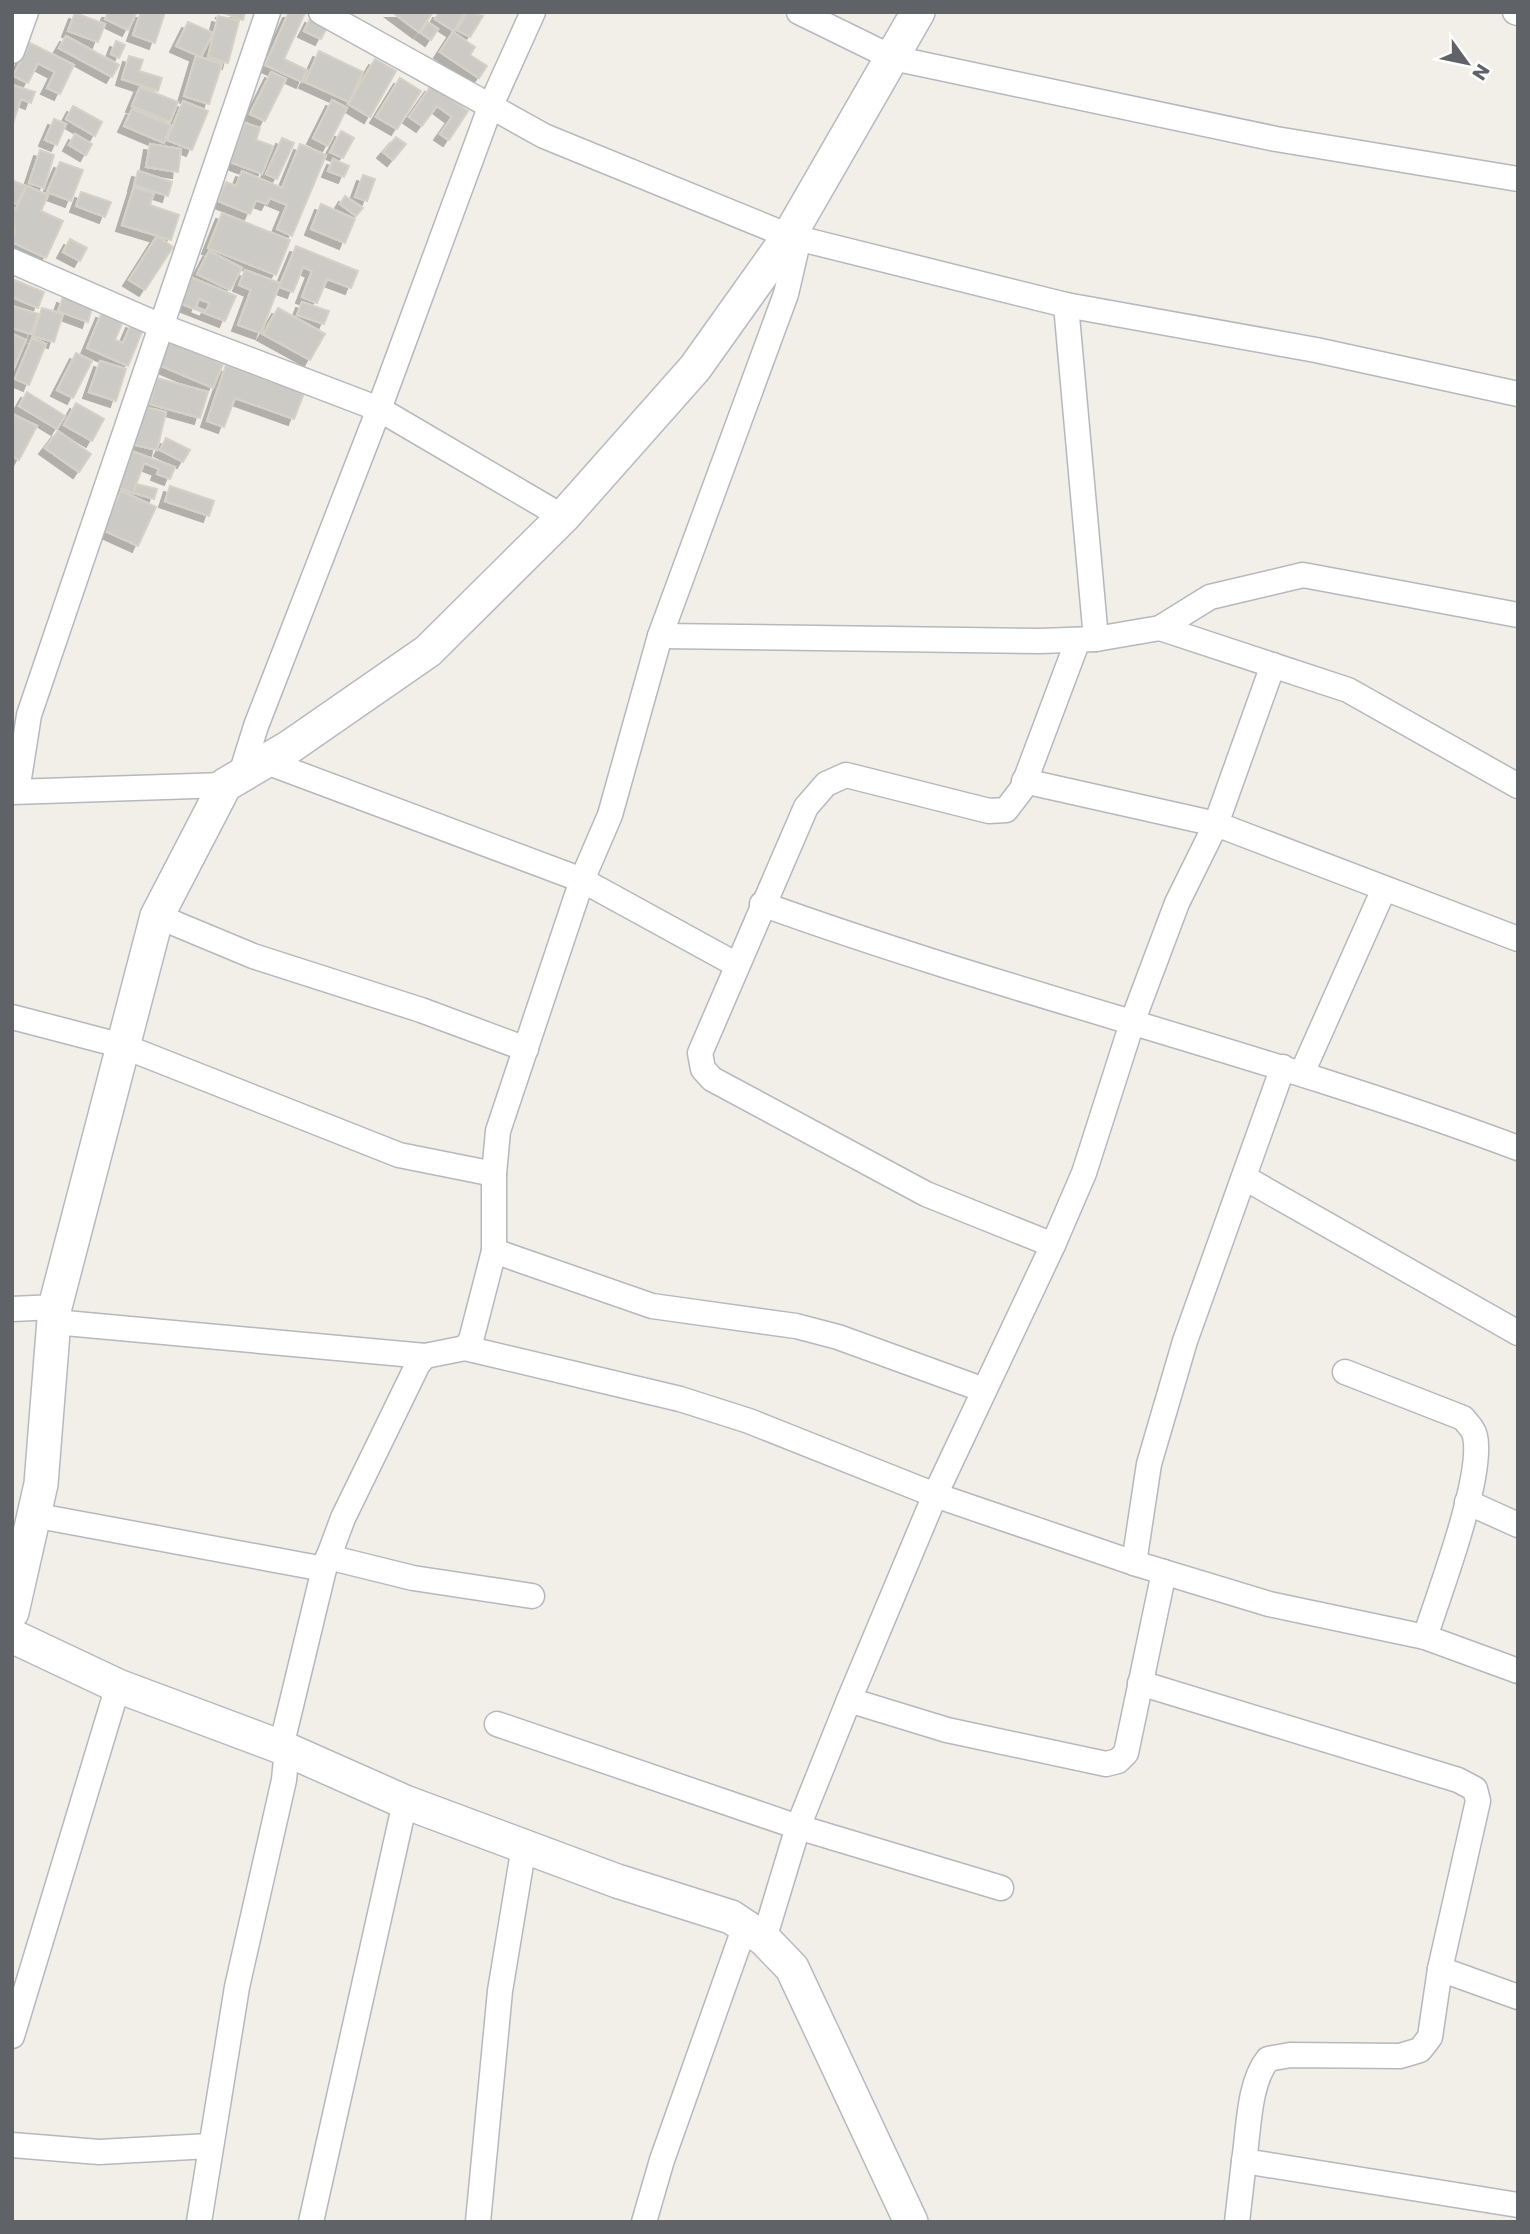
<svg xmlns="http://www.w3.org/2000/svg" width="1530" height="2234" viewBox="0 0 1530 2234" font-family="Poppins,sans-serif">
<defs>
<filter id="shadow"><feDropShadow dx="-6" dy="6" stdDeviation="0" flood-color="#0004"/></filter>
</defs>
<rect width="100%" height="100%" fill="#f1efe8"/>
<!-- building -->
<g fill="#cccac5" stroke="#d6d1c6" stroke-width="2" fill-rule="evenodd" filter="url(#shadow)">
<polygon points="108,12 137,12 128,30 105,19"/>
<polygon points="141,12 165,12 155,43 133,35"/>
<polygon points="221,12 245,12 243,20"/>
<polygon points="289,12 305,13 284,59 307,70 302,82 265,65"/>
<polygon points="392,12 433,12 419,32"/>
<polygon points="439,12 465,12 454,31 435,19"/>
<polygon points="467,12 483,16 470,37 457,30"/>
<polygon points="75,13 105,24 98,42 68,31"/>
<polygon points="218,16 239,21 228,63 208,57"/>
<polygon points="311,17 328,26 321,39 304,31"/>
<polygon points="188,22 213,33 201,57 176,46"/>
<polygon points="428,22 438,29 431,40 421,33"/>
<polygon points="453,32 475,47 470,55 487,66 479,78 440,52"/>
<polygon points="66,36 119,65 112,77 59,48"/>
<polygon points="116,41 125,45 119,58 111,54"/>
<polygon points="30,43 74,65 60,94 47,88 55,72 38,63 28,83 13,76"/>
<polygon points="319,51 363,72 349,102 305,82"/>
<polygon points="129,56 143,60 139,71 162,78 158,91 122,79"/>
<polygon points="196,56 222,64 209,104 184,96"/>
<polygon points="375,59 396,71 370,117 348,104"/>
<polygon points="271,72 286,79 265,121 250,114"/>
<polygon points="400,78 421,91 397,129 376,117"/>
<polygon points="12,85 35,92 31,103 21,99 13,123"/>
<polygon points="431,86 468,111 449,140 440,134 452,117 437,106 422,126 409,117"/>
<polygon points="140,87 178,102 170,122 132,106"/>
<polygon points="332,100 347,108 328,146 313,138"/>
<polygon points="183,101 208,111 192,150 167,140"/>
<polygon points="73,106 102,122 95,136 66,119"/>
<polygon points="132,109 171,125 164,143 124,126"/>
<polygon points="54,119 66,124 57,145 45,140"/>
<polygon points="245,123 260,128 256,140 273,146 262,174 230,162"/>
<polygon points="341,131 354,138 343,158 330,152"/>
<polygon points="75,134 92,144 86,155 69,145"/>
<polygon points="396,137 406,144 393,160 383,152"/>
<polygon points="282,138 294,143 277,179 266,174"/>
<polygon points="150,144 181,149 178,172 146,167"/>
<polygon points="300,144 326,155 292,236 277,229 287,205 270,198 267,204 256,200 250,214 218,201 226,182 236,186 242,171 282,188"/>
<polygon points="40,150 54,155 44,188 29,183"/>
<polygon points="333,159 349,166 344,177 328,171"/>
<polygon points="60,162 83,170 71,201 47,192"/>
<polygon points="138,171 172,182 168,196 134,185"/>
<polygon points="363,175 375,179 367,201 355,197"/>
<polygon points="14,181 26,186 17,204 12,202"/>
<polygon points="27,186 48,195 41,211 63,221 46,258 12,242 15,232 12,207 16,209"/>
<polygon points="134,187 154,193 150,205 179,215 171,240 122,225"/>
<polygon points="81,192 111,202 105,217 76,206"/>
<polygon points="345,196 363,208 356,216 340,204"/>
<polygon points="321,204 355,219 345,243 311,229"/>
<polygon points="222,213 290,240 276,275 208,248"/>
<polygon points="157,236 173,247 145,290 129,280"/>
<polygon points="70,239 87,248 80,261 63,252"/>
<polygon points="296,246 358,271 351,288 327,279 317,303 302,297 312,271 303,267 293,292 279,287"/>
<polygon points="209,251 242,268 230,290 197,274"/>
<polygon points="245,270 280,283 261,333 238,325 251,290 239,285"/>
<path d="M190 277 236 296 225 321 179 303ZM199 299 210 303 206 311 196 307Z"/>
<polygon points="12,279 44,292 38,308 12,297"/>
<polygon points="63,297 92,308 88,322 58,311"/>
<polygon points="302,302 329,311 324,324 297,315"/>
<polygon points="12,306 38,314 31,334 12,328"/>
<polygon points="42,308 63,314 54,342 33,336"/>
<polygon points="278,308 325,334 310,360 263,334"/>
<polygon points="102,312 123,321 115,340 123,343 132,322 144,327 128,366 87,348"/>
<polygon points="12,334 26,340 12,372"/>
<polygon points="32,338 46,344 29,385 15,379"/>
<polygon points="169,341 223,364 213,388 159,365"/>
<polygon points="76,353 92,361 73,398 57,390"/>
<polygon points="100,361 126,369 116,401 89,392"/>
<polygon points="226,365 304,393 294,419 235,398 224,427 207,421"/>
<polygon points="157,378 208,392 200,418 150,404"/>
<polygon points="27,392 65,416 57,429 19,406"/>
<polygon points="76,403 104,419 92,441 64,425"/>
<polygon points="140,406 166,412 157,450 131,444"/>
<polygon points="12,414 37,426 19,460 12,456"/>
<polygon points="58,431 91,454 79,472 45,448"/>
<polygon points="166,438 190,450 183,462 160,450"/>
<polygon points="129,450 175,467 170,479 157,474 159,469 144,463 133,493 115,486"/>
<polygon points="136,484 157,489 154,499 134,493"/>
<polygon points="170,486 214,501 209,516 165,501"/>
<polygon points="121,491 156,507 138,546 103,530"/>
</g>
<g fill="none" stroke-linecap="round" stroke-linejoin="round">
<defs>
<g id="street">
<polyline points="321,12 544,136 789,236 1066,305 1316,350 1518,394"/>
<polyline points="799,12 893,58 1276,139 1518,179"/>
<polyline points="1515,12 1518,13"/>
<polyline points="12,51 26,12"/>
<polyline points="12,261 161,326 379,409 563,517"/>
<polyline points="1066,305 1096,639"/>
<polyline points="1160,628 1348,690 1518,786"/>
<polyline points="660,636 1040,641 1096,639 1160,628 1210,597 1303,575 1518,615"/>
<polyline points="264,761 582,880 737,965"/>
<polyline points="241,774 256,726 379,409 491,105 533,12"/>
<polyline points="1024,781 1216,824 1518,939"/>
<polyline points="17,791 29,715 268,12"/>
<polyline points="12,792 225,785"/>
<path d="M762 904C1011 994 1270 1055 1518 1148"/>
<polyline points="157,916 253,956 421,1010 526,1049"/>
<polyline points="12,1017 123,1046 399,1155 494,1174"/>
<polyline points="1302,1073 1384,889"/>
<polyline points="1245,1178 1518,1333"/>
<polyline points="1053,1245 926,1194 712,1079 703,1069 700,1053 806,807 826,784 846,775 989,811 1006,810 1022,789 1078,640"/>
<polyline points="494,1251 652,1306 796,1326 838,1337 984,1390"/>
<polyline points="12,1309 55,1307"/>
<polyline points="54,1322 425,1356"/>
<polyline points="465,1348 680,1399 749,1421 935,1495 1134,1563 1269,1604 1425,1637 1518,1671"/>
<path d="M1345 1372 1463 1418C1468 1424 1474 1430 1475 1436 1484 1476 1439 1594 1425 1637"/>
<polyline points="1467,1502 1518,1525"/>
<polyline points="33,1515 324,1569"/>
<polyline points="328,1557 413,1578 532,1596"/>
<polyline points="1134,1563 1149,1464 1185,1341 1283,1067"/>
<path d="M1140 1683 1458 1780 1475 1789 1478 1801 1440 1969 1430 2037 1420 2050 1400 2056 1290 2055 1268 2059C1248 2084 1249 2130 1244 2161L1518 2205"/>
<polyline points="849,1700 947,1730 1106,1764 1118,1761 1126,1753 1164,1572"/>
<polyline points="497,1724 798,1827 1001,1888"/>
<polyline points="764,1939 798,1827 849,1700 935,1495 1053,1245 1084,1173 1133,1020 1177,903 1216,824 1273,665"/>
<polyline points="1440,1969 1518,1997"/>
<polyline points="12,2036 118,1686"/>
<polyline points="12,2145 99,2152 210,2146"/>
<polyline points="199,2222 237,1987 284,1780 286,1759 281,1747 324,1569 343,1518 418,1364 425,1356 465,1348 471,1340 494,1251 494,1174 498,1131 582,880 610,815 660,636 786,294 799,238"/>
<polyline points="311,2222 405,1802"/>
<polyline points="478,2222 500,1991 524,1846"/>
<polyline points="644,2222 662,2160 745,1926"/>
<polyline points="1237,2222 1244,2161"/>
</g>
<g id="secondary">
<polyline points="12,1612 41,1484 55,1307 157,916 225,785 288,748 428,651 563,517 695,368 789,236 918,12"/>
<polyline points="12,1636 118,1686 281,1747 405,1802 617,1881 731,1917 764,1939 792,1968 911,2222"/>
</g>
</defs>
<!-- street casing -->
<use href="#street" stroke="#b5b8bc" stroke-width="27"/>
<!-- secondary casing -->
<use href="#secondary" stroke="#b6babf" stroke-width="36"/>
<!-- street -->
<use href="#street" stroke="#fff" stroke-width="24"/>
<!-- secondary -->
<use href="#secondary" stroke="#fff" stroke-width="33"/>
</g>
<!-- border -->
<rect width="1530" height="2234" fill="none" stroke="#5f6368" stroke-width="28"/>
<!-- north arrow -->
<g transform="translate(1467 63) rotate(123)" stroke="#ffffff" stroke-width="5" paint-order="stroke">
<path d="M0-5L12 26L0 18L-12 26Z" fill="#5f6368"/>
<text y="-10" font-size="19" font-weight="bold" text-anchor="middle" fill="#5f6368">N</text>
</g>
</svg>
